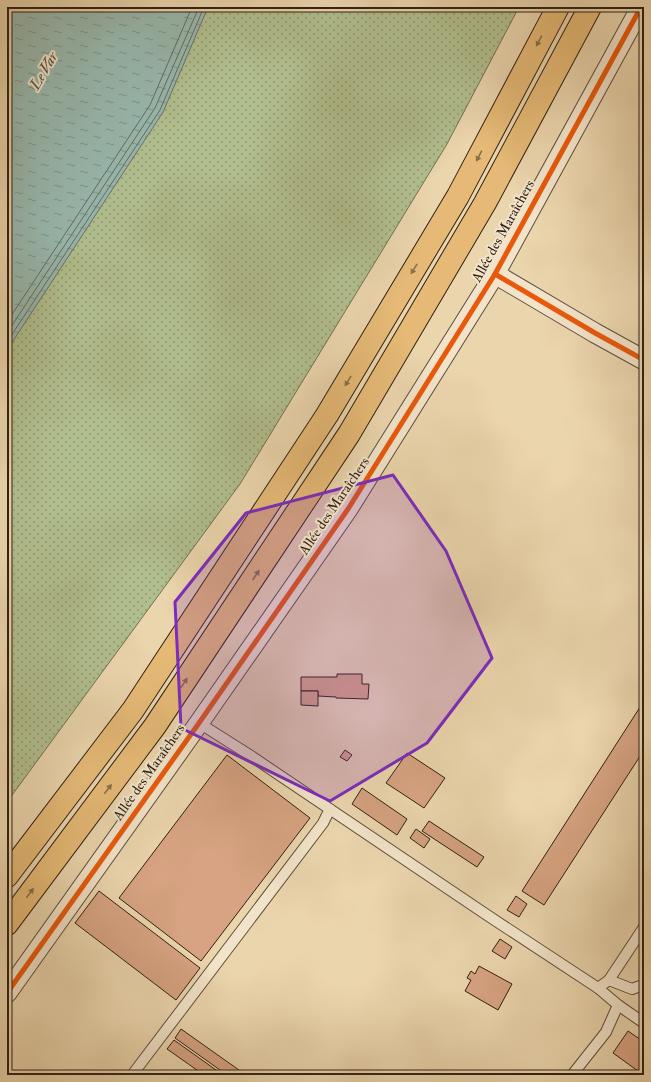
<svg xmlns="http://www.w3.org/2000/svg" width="651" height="1082" viewBox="0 0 651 1082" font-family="'IM FELL Double Pica',serif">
<defs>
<pattern id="grass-dots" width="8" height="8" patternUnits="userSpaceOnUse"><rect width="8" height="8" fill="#b1be8e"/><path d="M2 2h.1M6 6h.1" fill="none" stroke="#909a73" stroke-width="1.8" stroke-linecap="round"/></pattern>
<pattern id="water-ripples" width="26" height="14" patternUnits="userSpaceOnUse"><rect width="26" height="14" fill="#98b8ae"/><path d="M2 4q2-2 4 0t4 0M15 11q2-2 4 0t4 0" fill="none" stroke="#7c958c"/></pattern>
</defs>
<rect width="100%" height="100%" fill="#ebd5ad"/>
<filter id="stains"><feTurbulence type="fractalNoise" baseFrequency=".005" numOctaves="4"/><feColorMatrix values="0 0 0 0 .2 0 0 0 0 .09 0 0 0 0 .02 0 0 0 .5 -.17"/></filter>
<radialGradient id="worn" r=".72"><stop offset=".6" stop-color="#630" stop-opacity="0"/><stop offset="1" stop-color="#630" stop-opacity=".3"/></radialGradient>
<!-- grass -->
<polygon fill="url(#grass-dots)" stroke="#707052" points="208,7 519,7 447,144 240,484 7,802 7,350 163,112"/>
<!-- water -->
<polygon fill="url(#water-ripples)" stroke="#6e7c71" points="10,7 208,7 163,112 7,350 7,13"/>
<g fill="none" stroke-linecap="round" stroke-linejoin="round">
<!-- shore -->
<g stroke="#646c62" stroke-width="1">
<polyline points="7,322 150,105 192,7"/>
<polyline points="7,333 155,108 199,7"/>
<polyline points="7,342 160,110 204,7"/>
</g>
</g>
<!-- building -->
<g fill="#d7a382" stroke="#2f2115">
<polygon points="337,674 362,674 362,684 369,684 368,699 336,698 336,697 318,696 318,691 301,691 301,677 337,677"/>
<polygon points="301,691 318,691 318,706 301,705"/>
<polygon points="642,704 644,705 644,750 544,905 522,891"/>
<polygon points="345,750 352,755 347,761 340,757"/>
<polygon points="407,753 445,778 424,808 386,783"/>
<polygon points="227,755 310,818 201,961 119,898"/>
<polygon points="362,788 407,819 397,835 352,804"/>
<polygon points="429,821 484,857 477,867 422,831"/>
<polygon points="416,829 430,839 424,848 410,838"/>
<polygon points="99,891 200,968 176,1000 75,923"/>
<polygon points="516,896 527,904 519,917 507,910"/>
<polygon points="500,939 512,947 505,959 492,951"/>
<polygon points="479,966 512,984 498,1010 465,991 471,980 467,978 471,971 475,974"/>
<polygon points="181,1029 246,1075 227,1075 175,1038"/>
<polygon points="628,1031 644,1042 644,1063 638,1071 613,1053"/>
<polygon points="174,1040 223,1075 204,1075 167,1049"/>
</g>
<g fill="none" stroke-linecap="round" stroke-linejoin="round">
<defs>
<g id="lane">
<polyline points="199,723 248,754 490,917 598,988 618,1005 644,1023"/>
<polyline points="609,980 632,989 643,985 644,983"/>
<polyline points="598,988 609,980 644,927"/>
<polyline points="132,1075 323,823 330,809"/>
<polyline points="572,1075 606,1032 618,1005"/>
</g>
<g id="street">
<polyline points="495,274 595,333 644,360"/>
<polyline points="7,993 199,723 348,509 495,274 641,7"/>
</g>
<g id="highway">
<polyline points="7,876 133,710 327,415 458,196 558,7"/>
<polyline points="7,924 155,726 349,434 485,203 590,7"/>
</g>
</defs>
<!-- lane casing -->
<use href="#lane" stroke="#5e4e3b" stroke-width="12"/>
<!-- street casing -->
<use href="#street" stroke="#5e4e3b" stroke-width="21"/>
<!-- highway casing -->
<use href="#highway" stroke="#2f2115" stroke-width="24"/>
<!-- lane -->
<use href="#lane" stroke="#f2e4ca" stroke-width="10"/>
<!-- street -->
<use href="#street" stroke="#f2e4ca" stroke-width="19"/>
<!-- highway -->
<use href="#highway" stroke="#e6ba76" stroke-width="22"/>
<defs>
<g id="cycleway">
<polyline points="495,274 595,333 644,360"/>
<polyline points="7,993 199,723 348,509 495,274 641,7"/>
</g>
</defs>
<!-- cycleway casing -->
<use href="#cycleway" stroke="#f2e4ca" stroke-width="8"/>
<!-- cycleway -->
<use href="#cycleway" stroke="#e8590c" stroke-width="5"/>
</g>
<!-- one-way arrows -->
<defs><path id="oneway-solid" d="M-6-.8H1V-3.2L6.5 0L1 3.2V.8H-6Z"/></defs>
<g fill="#8a6e46">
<use href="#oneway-solid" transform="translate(539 41) rotate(118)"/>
<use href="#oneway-solid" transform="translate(479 156) rotate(118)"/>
<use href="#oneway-solid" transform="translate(414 269) rotate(121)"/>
<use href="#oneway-solid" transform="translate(348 381) rotate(121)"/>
<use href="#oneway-solid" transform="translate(256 575) rotate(-56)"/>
<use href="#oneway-solid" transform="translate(184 683) rotate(-56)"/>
<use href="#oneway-solid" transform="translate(108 789) rotate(-53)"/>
<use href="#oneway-solid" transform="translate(30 893) rotate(-53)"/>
</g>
<!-- marked area -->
<path fill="#7b2cbf" fill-opacity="0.2" stroke="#7b2cbf" stroke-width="3" stroke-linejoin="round" d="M393 475 446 551 492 658 427 743 330 801 181 728 175 602 246 513Z"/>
<g text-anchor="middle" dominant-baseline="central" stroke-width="4" stroke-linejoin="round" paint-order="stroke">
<!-- street labels -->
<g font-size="14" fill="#2f2115" stroke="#f2e4ca">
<text transform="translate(503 231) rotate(-61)">Allée des Maraîchers</text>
<text transform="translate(334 506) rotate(-56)">Allée des Maraîchers</text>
<text transform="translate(149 772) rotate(-55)">Allée des Maraîchers</text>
</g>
<!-- water labels -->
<g font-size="15" font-style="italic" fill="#4e4e43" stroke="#f2e4ca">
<text transform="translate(44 71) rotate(-60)">Le Var</text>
</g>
</g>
<!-- margin -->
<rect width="651" height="1082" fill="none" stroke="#ebd5ad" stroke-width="24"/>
<rect x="8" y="8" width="635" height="1066" fill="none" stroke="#2f2115" stroke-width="2"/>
<rect x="12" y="12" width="627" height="1058" fill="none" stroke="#2f2115"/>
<rect width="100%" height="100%" filter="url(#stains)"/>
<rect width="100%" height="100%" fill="url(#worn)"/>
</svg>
